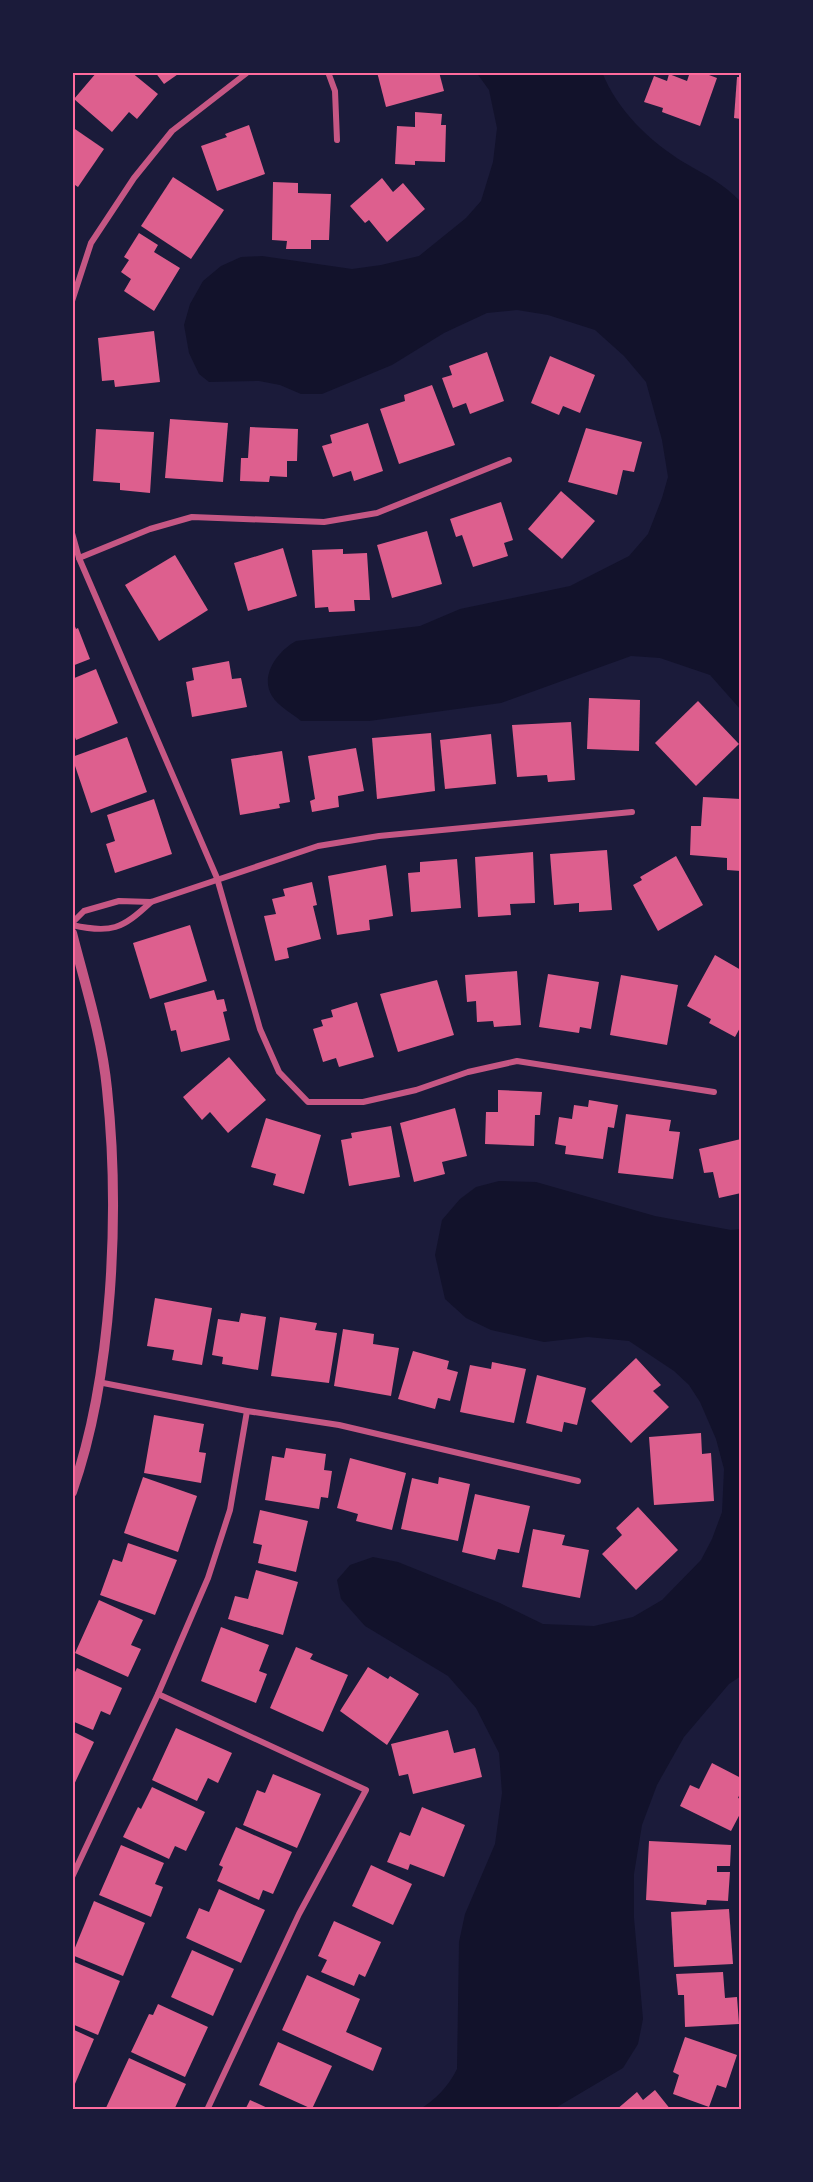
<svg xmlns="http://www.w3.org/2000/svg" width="813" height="2182" viewBox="0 0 813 2182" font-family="'PT Sans',sans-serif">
<rect width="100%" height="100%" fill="#1b1b3a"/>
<!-- water -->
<g fill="#12122b">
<path d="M476 72H602C617 110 650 142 685 163 706 175 724 184 741 202V710L710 675 660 658 631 656 501 703 369 721H301C293 714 278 706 272 696 259 675 279 650 296 641L420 626 460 609 570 586 629 556 648 534 662 498 668 477 662 440 646 382 624 356 595 330 548 315 517 310 487 313 444 333 392 365 322 394H301L280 385 259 381 209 382 199 374 189 353 184 325 190 304 203 281 221 266 241 257 262 256 352 269 381 265 419 256 466 218 481 201 493 162 497 128 489 90Z"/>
<path d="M499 1181 536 1182 655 1216 731 1230 741 1229V1676L729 1684 684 1737 657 1785 642 1825 634 1874V1918L643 2019 638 2044 623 2068 552 2110H419C436 2099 448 2087 457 2069L459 1942 465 1914 495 1844 502 1793 499 1753 476 1708 448 1676 365 1626 341 1599 337 1580 350 1565 373 1557 398 1562 500 1603 543 1624 594 1626 633 1617 662 1600 701 1560 712 1539 722 1512 724 1469 716 1439 700 1402 689 1385 674 1371 629 1341 588 1337 544 1342 491 1330 466 1318 445 1299 435 1255 442 1220 460 1199 476 1187Z"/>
</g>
<!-- building -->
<g fill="#dd5f8e">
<polygon points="97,72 131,72 158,94 137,119 129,112 112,132 74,99"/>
<polygon points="155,72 181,72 164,84"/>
<polygon points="377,72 439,72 444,91 386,107"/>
<polygon points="690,72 701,72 717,78 700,126 662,112 663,108 644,102 654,76 667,81 669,74 687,81"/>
<polygon points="737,77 741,77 741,119 734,118"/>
<polygon points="415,112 442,114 441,125 446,125 445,162 415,161 415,165 395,164 397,126 415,127"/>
<polygon points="249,125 265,174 217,191 201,146 227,137 225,134"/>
<polygon points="72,127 104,149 78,187 72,183"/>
<polygon points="173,177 224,210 191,259 141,226"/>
<polygon points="382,178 393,192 403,183 425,209 387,242 369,220 365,223 350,206"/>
<polygon points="273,182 298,183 298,193 331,194 329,240 311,240 311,249 286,249 287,241 272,240"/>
<polygon points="139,233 158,245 154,252 180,268 154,311 124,291 131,279 121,272 129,260 124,257"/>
<polygon points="154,331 160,382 115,387 114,380 102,381 98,338"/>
<polygon points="487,352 504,401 470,414 466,403 453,408 442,378 452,375 449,366"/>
<polygon points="550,356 595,375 580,413 563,406 559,415 531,403"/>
<polygon points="432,385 455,445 399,464 380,409 405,401 404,395"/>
<polygon points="170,419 228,423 223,482 165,478"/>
<polygon points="368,423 383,471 354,481 351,471 333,477 322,446 332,443 330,435"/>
<polygon points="250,427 298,429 297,461 287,461 287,477 270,476 269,482 240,481 241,458 248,458"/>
<polygon points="586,428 642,442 634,472 623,470 617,495 568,482"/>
<polygon points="96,429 154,432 150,493 120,490 120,483 93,481"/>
<polygon points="561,491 595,521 562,559 528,529"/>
<polygon points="501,502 513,540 504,543 508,556 473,567 462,535 456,537 450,519"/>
<polygon points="427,531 442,584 392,598 377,545"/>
<polygon points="283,548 297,596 248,611 234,563"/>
<polygon points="343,549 343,554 367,553 370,600 354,600 355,611 329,612 328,607 315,608 312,550"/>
<polygon points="175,555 208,610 159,641 125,585"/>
<polygon points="72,619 76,629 78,628 90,659 72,666"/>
<polygon points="229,661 232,679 241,678 247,707 192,717 186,682 194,680 192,668"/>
<polygon points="96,669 118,723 76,740 72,729 72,679"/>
<polygon points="589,698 640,700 639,751 587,749"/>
<polygon points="698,701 739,744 696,786 655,743"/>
<polygon points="571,722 575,780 548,782 547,775 517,777 512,725"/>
<polygon points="431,733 435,791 377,799 372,738"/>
<polygon points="491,734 496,784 445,789 440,740"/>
<polygon points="127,737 147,792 91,813 72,757"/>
<polygon points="356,748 364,791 338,796 339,807 312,812 310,801 315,799 308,756"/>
<polygon points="282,751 290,802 279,804 280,808 240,815 231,759"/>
<polygon points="703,797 741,799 741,871 727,870 727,858 690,855 691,826 701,826"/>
<polygon points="154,799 172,854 115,873 106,844 115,841 107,815"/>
<polygon points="607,850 612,910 579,912 579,903 554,905 550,854"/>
<polygon points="533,852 535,903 510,904 511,915 478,917 475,857"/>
<polygon points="676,856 703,905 658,931 633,885 642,880 640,877"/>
<polygon points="457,859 461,908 411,912 408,873 420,872 420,862"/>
<polygon points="386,865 393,916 369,920 370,930 337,935 328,876"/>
<polygon points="312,882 317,905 313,906 321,939 287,948 289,958 275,961 264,916 276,914 272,899 285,896 283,889"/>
<polygon points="190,925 207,981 150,999 133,943"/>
<polygon points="715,955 741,970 741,1026 735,1037 709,1023 711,1019 687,1006"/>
<polygon points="517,971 521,1025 494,1027 493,1021 477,1022 476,1001 467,1002 465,975"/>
<polygon points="548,974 599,982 591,1029 580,1027 579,1033 539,1027"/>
<polygon points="621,975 678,985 667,1045 610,1035"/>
<polygon points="437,980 454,1035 398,1052 380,994"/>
<polygon points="214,990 217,1000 224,999 227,1011 223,1012 230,1040 181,1052 176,1030 171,1031 164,1003"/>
<polygon points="357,1002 374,1057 339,1067 336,1058 323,1062 313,1029 323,1026 321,1020 333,1017 331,1010"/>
<polygon points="229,1057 266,1100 228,1133 210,1112 202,1120 183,1097"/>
<polygon points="498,1090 542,1092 540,1115 535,1115 534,1146 485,1144 486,1112 498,1112"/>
<polygon points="589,1100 618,1105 614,1128 608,1127 603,1159 565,1154 566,1146 555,1144 559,1117 572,1119 574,1105 588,1107"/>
<polygon points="455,1108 467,1156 442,1162 445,1174 414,1182 400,1123"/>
<polygon points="626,1114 671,1120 669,1131 680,1132 673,1179 618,1173"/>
<polygon points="266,1118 321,1135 304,1194 273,1185 276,1174 251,1167"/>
<polygon points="391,1126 400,1177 349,1186 341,1140 352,1138 351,1133"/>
<polygon points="741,1139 741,1193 719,1198 713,1172 704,1173 699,1149"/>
<polygon points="155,1298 212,1308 202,1365 172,1360 174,1350 147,1346"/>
<polygon points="241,1313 266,1317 258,1370 222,1364 223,1357 212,1355 218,1319 239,1322"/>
<polygon points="280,1317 317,1323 315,1330 337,1333 329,1383 271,1376"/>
<polygon points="343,1329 374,1334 373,1344 399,1348 391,1396 334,1386"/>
<polygon points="413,1351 449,1361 447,1369 458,1372 450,1401 438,1398 435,1409 398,1399"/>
<polygon points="636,1358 661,1385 653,1391 669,1407 631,1443 591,1401"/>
<polygon points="492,1362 526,1369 514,1423 460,1412 470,1365 491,1369"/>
<polygon points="537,1375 586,1388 577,1425 564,1422 562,1432 526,1423"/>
<polygon points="154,1415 204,1424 199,1452 206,1453 201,1483 144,1473"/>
<polygon points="701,1433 702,1454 711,1453 714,1501 654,1505 649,1437"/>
<polygon points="286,1448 326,1454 324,1470 332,1471 328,1498 321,1497 319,1509 265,1500 272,1456 284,1458"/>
<polygon points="350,1458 406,1473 392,1530 356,1521 358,1514 337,1508"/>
<polygon points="143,1477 197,1496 178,1552 124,1533"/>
<polygon points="439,1477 470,1484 458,1541 401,1529 412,1478 438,1484"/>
<polygon points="475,1494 530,1506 519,1553 498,1549 495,1560 462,1552"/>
<polygon points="638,1507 678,1550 636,1590 602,1554 622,1535 616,1528"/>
<polygon points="260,1510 308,1521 296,1572 258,1563 262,1545 253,1543"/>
<polygon points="533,1529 565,1535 562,1545 589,1550 580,1598 522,1587"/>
<polygon points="128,1543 177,1560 155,1615 100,1595 113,1559 122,1562"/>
<polygon points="256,1570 298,1582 283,1635 228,1619 235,1596 248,1599"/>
<polygon points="99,1600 143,1620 131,1645 141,1649 128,1677 75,1653"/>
<polygon points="221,1627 269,1645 259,1671 267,1674 256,1703 201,1681"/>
<polygon points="296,1647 313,1654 310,1659 348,1675 323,1732 270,1708"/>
<polygon points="368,1667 388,1679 390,1676 419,1694 387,1745 340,1711"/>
<polygon points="77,1668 122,1688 110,1715 101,1711 93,1730 72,1721 72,1678"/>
<polygon points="176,1728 232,1753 218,1783 208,1778 197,1801 152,1780"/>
<polygon points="448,1730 454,1753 475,1748 482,1777 413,1794 408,1774 399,1776 391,1744"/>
<polygon points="72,1731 94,1742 72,1789"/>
<polygon points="712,1763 741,1778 741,1791 738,1798 741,1799 741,1812 731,1831 680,1806 690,1785 699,1789"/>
<polygon points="273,1774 321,1794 297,1848 243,1825 257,1790 265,1793"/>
<polygon points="152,1787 205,1812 186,1851 175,1846 169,1859 123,1837 138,1807 141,1809"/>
<polygon points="422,1807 465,1825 444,1877 410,1864 408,1870 387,1862 400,1832 410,1836"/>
<polygon points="236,1827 292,1852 273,1894 263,1890 259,1900 217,1881 223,1867 219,1865"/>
<polygon points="649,1841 731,1845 730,1866 717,1866 717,1872 730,1872 728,1901 707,1900 706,1905 646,1900"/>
<polygon points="121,1845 164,1863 155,1884 163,1887 151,1917 99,1895"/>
<polygon points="371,1865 412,1884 393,1925 352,1906"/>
<polygon points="219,1889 265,1910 241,1963 186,1938 199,1908 209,1912"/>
<polygon points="94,1901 145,1923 123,1976 72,1955"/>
<polygon points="729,1909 733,1964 674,1967 671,1912"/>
<polygon points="334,1921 381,1942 365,1977 359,1974 354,1986 321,1972 327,1960 318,1956"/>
<polygon points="192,1950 234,1969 213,2016 171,1997"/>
<polygon points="72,1961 120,1981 98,2035 72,2024"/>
<polygon points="723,1972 725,1998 737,1997 739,2024 685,2027 684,1995 678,1995 676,1974"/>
<polygon points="307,1975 360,1999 346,2032 382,2048 373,2071 282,2030"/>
<polygon points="158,2004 208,2027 185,2077 131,2052 149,2014 153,2015"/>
<polygon points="72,2029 94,2039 72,2091"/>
<polygon points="685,2037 737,2055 726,2088 717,2085 709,2107 673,2094 679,2075 673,2072"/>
<polygon points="278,2042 332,2066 312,2109 259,2085"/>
<polygon points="129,2058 186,2084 174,2110 105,2110"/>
<polygon points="655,2090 671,2110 616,2110 637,2092 643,2100"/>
<polygon points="250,2100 272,2110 245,2110"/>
</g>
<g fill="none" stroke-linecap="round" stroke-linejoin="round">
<!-- minor -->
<g stroke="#c65784" stroke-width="6">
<polyline points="328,72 335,91 337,140"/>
<polyline points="72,301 91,243 134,178 172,131 248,72"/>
<polyline points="72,533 79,558 217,878 260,1029 279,1072 308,1102 363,1102 416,1090 468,1072 517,1061 714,1092"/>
<polyline points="79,558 150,529 192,517 324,522 377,513 509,460"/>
<polyline points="72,923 84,911 119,901 151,902 318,846 379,836 632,812"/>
<path d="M72 925C111 934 122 929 151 902"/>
<polyline points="98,1382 247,1411 339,1425 578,1481"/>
<polyline points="158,1694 366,1790 299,1914 207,2110"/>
<polyline points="72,1877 158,1694 208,1578 230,1510 247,1411"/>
</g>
<!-- tertiary -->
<path stroke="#c65784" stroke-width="10" d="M72 933C85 984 102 1037 107 1089 120 1211 113 1376 72 1492"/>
</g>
<!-- border -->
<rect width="813" height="2182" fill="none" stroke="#1b1b3a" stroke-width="147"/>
<rect x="74" y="74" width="666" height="2034" fill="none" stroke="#ff6b9d" stroke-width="2"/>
</svg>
